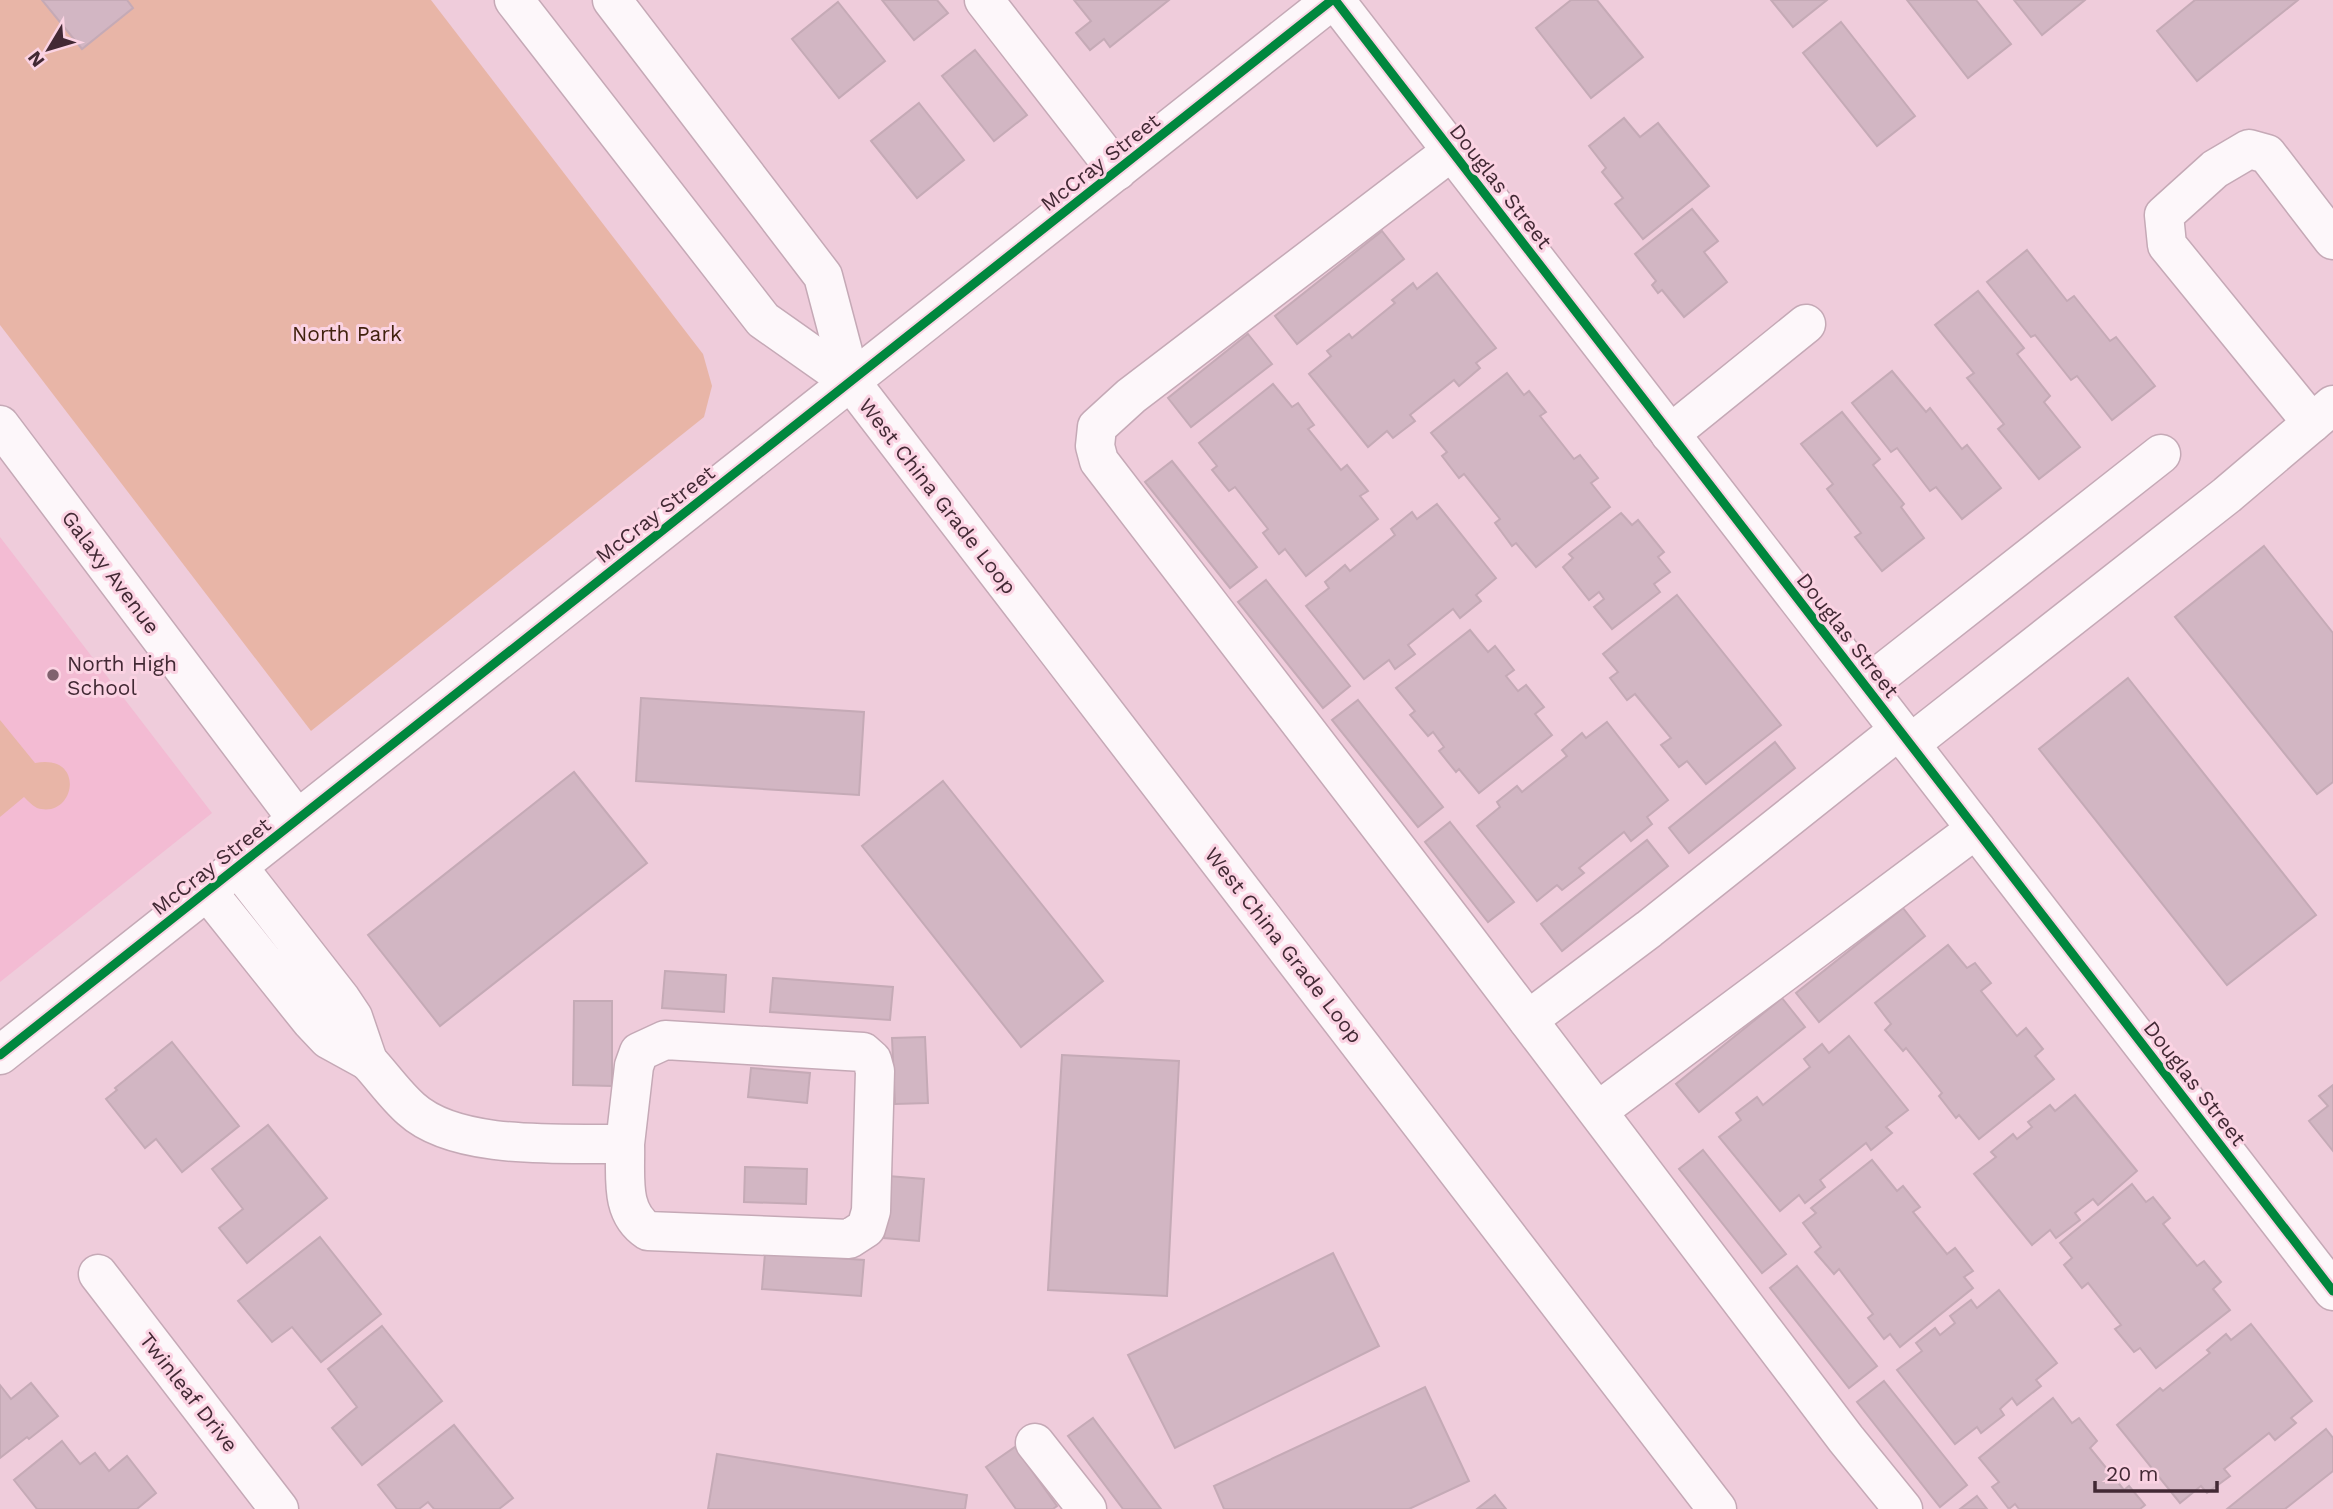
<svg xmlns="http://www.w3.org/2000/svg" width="2333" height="1509" viewBox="0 0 2333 1509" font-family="'Work Sans',sans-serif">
<rect width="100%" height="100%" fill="#efccdb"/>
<!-- built -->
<polygon fill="#f3bbd3" points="0,537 212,813 0,982"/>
<!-- green -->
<g fill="#e8b5a7">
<polygon points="0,0 431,0 703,354 712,386 704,417 311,731 0,325"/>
<path d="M0 720 35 763C87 753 75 820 37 808 33 806 28 801 24 797L0 817Z"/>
</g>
<!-- building -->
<g fill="#d2b6c3" stroke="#c5aab6" stroke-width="2">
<polygon points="42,0 127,0 133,8 82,49"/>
<polygon points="882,0 937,0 948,13 914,40"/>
<polygon points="1074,0 1169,0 1110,47 1104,39 1090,50 1076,33 1091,21"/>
<polygon points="1571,0 1597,0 1643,57 1591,98 1536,28"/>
<polygon points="1771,0 1827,0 1793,27"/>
<polygon points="1907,0 1976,0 2011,44 1968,78"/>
<polygon points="2014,0 2085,0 2042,35"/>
<polygon points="2195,0 2298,0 2197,81 2157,31"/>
<polygon points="838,2 885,61 839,98 792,39"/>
<polygon points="1841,22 1915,116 1877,146 1803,53"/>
<polygon points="975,50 1027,115 994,141 942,76"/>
<polygon points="919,103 964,160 917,198 871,141"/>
<polygon points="1624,118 1640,137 1658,123 1709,186 1643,239 1615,204 1623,198 1602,172 1606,168 1589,146"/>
<polygon points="1692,209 1718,241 1704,252 1727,282 1684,317 1662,290 1658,293 1652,285 1656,281 1635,254"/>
<polygon points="1382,231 1404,259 1297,344 1275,316"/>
<polygon points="2027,250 2067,301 2074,296 2110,341 2116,337 2155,386 2112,420 2077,376 2071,380 2035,335 2031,337 1987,282"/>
<polygon points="1437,273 1496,348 1476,363 1480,368 1459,386 1454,380 1410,415 1415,421 1393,438 1387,431 1368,447 1309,374 1331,356 1327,351 1349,334 1352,338 1395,303 1392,300 1413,283 1417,289"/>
<polygon points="1978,291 2024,348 2017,354 2050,396 2044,402 2080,447 2039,479 1998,429 2004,424 1967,378 1974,373 1935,325"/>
<polygon points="1248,334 1272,364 1191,427 1168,398"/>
<polygon points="1892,371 1926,412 1930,408 1962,449 1967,445 2001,488 1962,519 1936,487 1930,491 1897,448 1891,452 1852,403"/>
<polygon points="1507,373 1524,395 1529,391 1546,412 1540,416 1574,459 1580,455 1598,478 1591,483 1610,507 1536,567 1516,543 1512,546 1495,523 1500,519 1464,474 1459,478 1442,456 1447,452 1431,433"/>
<polygon points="1273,384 1292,407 1298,403 1314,425 1308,429 1341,470 1347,465 1368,491 1360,496 1378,519 1306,576 1285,549 1279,554 1263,533 1268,529 1235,487 1229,491 1212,470 1217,466 1199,443"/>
<polygon points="1842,412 1880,459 1873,465 1904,504 1901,507 1924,538 1882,571 1855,537 1861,533 1827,489 1833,484 1801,444"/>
<polygon points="1172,461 1257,567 1230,588 1145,482"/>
<polygon points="1437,504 1496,578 1476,595 1481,601 1460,618 1453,609 1408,645 1415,654 1395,669 1389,660 1364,679 1306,606 1329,588 1325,582 1345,565 1350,571 1395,535 1391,529 1412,512 1417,519"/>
<polygon points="1621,513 1632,525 1638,520 1664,552 1658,557 1670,572 1654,584 1660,592 1612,629 1594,607 1604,599 1599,592 1589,600 1563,567 1573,558 1569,554"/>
<polygon points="2264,546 2333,633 2333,782 2317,794 2175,617"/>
<polygon points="1266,580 1350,686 1323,708 1238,602"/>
<polygon points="1677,595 1781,725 1706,784 1687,761 1679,767 1661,745 1671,738 1635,694 1627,700 1610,678 1618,672 1603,654"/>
<polygon points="1470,630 1488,652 1495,646 1514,670 1506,676 1518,691 1526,685 1544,707 1535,714 1552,735 1479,793 1459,769 1456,772 1439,751 1444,747 1433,732 1428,736 1410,715 1415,711 1396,688"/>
<polygon points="2128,678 2316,915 2227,985 2039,749"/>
<polygon points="641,698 864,712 859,795 636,781"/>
<polygon points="1358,700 1443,807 1418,827 1332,720"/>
<polygon points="1607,722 1668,800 1647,817 1652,824 1631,841 1624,832 1579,868 1584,873 1562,890 1557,885 1537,901 1477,826 1500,807 1497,802 1517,786 1522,792 1567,756 1562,750 1582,733 1586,738"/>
<polygon points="1775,742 1795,768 1689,853 1669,828"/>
<polygon points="574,772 647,863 440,1026 368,935"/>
<polygon points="943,781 1103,981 1021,1047 862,846"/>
<polygon points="1450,822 1514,902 1488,922 1425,842"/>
<polygon points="1647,840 1668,866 1562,951 1541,924"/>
<polygon points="1903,908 1925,936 1819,1022 1796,993"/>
<polygon points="1948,945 1967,968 1975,963 1991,983 1981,991 2017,1036 2026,1028 2043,1049 2035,1056 2054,1079 1979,1139 1959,1115 1956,1118 1939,1096 1942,1093 1906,1048 1903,1051 1885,1030 1891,1024 1875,1003"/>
<polygon points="665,971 726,975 724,1012 662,1008"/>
<polygon points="773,978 893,987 890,1020 770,1012"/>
<polygon points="1782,998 1805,1027 1699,1112 1676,1084"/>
<polygon points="574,1001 612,1001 612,1086 573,1085"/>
<polygon points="1849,1036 1908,1110 1886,1127 1892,1133 1871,1150 1866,1143 1820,1180 1825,1187 1805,1203 1799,1195 1780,1211 1719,1137 1741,1120 1736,1113 1757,1097 1763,1105 1810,1067 1804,1059 1822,1044 1829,1053"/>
<polygon points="925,1037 928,1103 895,1104 892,1038"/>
<polygon points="172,1042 239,1126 182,1172 156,1139 145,1148 106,1099 117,1090 115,1088"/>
<polygon points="1062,1055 1179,1061 1167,1296 1048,1290"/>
<polygon points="751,1068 810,1073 807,1103 748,1097"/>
<polygon points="2333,1085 2333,1151 2309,1121 2328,1106 2319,1096"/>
<polygon points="2075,1095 2137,1171 2098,1205 2093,1199 2075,1213 2080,1220 2056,1238 2050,1230 2032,1245 1974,1174 1996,1157 1991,1152 2013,1134 2017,1139 2032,1127 2028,1122 2050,1105 2055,1111"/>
<polygon points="268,1125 327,1198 247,1263 219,1228 243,1209 212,1169"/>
<polygon points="1703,1150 1786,1254 1762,1273 1679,1169"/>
<polygon points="1872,1160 1897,1191 1903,1186 1920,1207 1913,1212 1947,1254 1955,1248 1973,1271 1964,1277 1973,1288 1900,1347 1890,1334 1884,1339 1868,1318 1873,1314 1839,1269 1834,1274 1815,1252 1821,1247 1803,1223 1816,1213 1811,1208"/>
<polygon points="745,1167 807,1169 806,1204 744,1202"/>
<polygon points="888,1176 924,1179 919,1241 884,1238"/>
<polygon points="2132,1184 2146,1202 2153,1197 2170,1218 2163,1224 2197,1266 2204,1261 2221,1282 2213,1289 2230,1310 2156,1368 2140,1348 2134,1352 2115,1329 2121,1325 2088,1283 2082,1288 2064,1265 2072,1258 2060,1243"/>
<polygon points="320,1237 381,1314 321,1362 292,1327 272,1342 238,1301"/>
<polygon points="765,1253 864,1260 861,1296 762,1289"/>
<polygon points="1333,1253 1379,1346 1175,1448 1128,1355"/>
<polygon points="1797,1266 1877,1366 1849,1388 1770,1288"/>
<polygon points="1999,1290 2057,1363 2036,1380 2041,1386 2017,1405 2012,1398 2000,1409 2004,1415 1981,1433 1977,1427 1955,1444 1897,1370 1922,1351 1916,1343 1935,1328 1940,1335 1955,1323 1950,1316 1971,1300 1977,1308"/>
<polygon points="2251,1324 2312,1401 2291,1418 2296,1423 2275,1440 2269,1433 2224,1469 2230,1476 2207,1493 2201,1486 2180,1503 2117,1425 2160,1388 2163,1391 2210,1353 2207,1350 2226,1334 2231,1340"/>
<polygon points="382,1326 442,1401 362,1465 332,1428 357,1407 328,1369"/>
<polygon points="1884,1381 1967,1485 1940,1507 1857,1402"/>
<polygon points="31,1383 58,1416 29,1439 27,1437 0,1458 0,1385 11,1399"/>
<polygon points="1425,1387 1469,1481 1409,1509 1224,1509 1214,1486"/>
<polygon points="2053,1398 2072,1423 2079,1418 2097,1441 2090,1448 2124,1490 2129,1486 2145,1505 2140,1509 2019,1509 2015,1504 2009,1509 1992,1487 1999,1482 1979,1458"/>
<polygon points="1093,1418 1161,1509 1123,1509 1068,1436"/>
<polygon points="454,1425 513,1498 499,1509 434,1509 428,1502 419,1509 397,1509 378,1485"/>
<polygon points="2326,1429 2333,1438 2333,1471 2285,1509 2227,1509"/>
<polygon points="62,1441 80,1464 95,1453 109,1471 127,1456 156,1493 137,1509 37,1509 14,1480"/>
<polygon points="1015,1447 1057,1506 1053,1509 1016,1509 986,1467"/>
<polygon points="717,1454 967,1495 965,1509 708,1509"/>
<polygon points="1495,1495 1506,1509 1477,1509"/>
<polygon points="1977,1496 1987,1509 1960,1509"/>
</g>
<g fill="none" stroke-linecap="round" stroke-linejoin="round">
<defs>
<g id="minor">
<polyline points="984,0 1117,171"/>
<polyline points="1335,0 2333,1291"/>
<polyline points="1452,151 1131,396 1097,427 1095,446 1099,461 1458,928 1846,1439 1903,1509"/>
<polyline points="2312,423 2167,245 2164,215 2215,169 2249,149 2267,154 2333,240"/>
<polyline points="0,425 297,819"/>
<polyline points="1670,434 1806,324"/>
<polyline points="1866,686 2161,454"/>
<polyline points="1910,744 2227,495 2333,405"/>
<polyline points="207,891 311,1021 328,1039 368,1061 353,1017 341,999 238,867"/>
<polyline points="1528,1020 1649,929 1899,730"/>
<polyline points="0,1055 1332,0"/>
<path d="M368 1061C382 1076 395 1095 411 1109 457 1151 564 1143 625 1144 626 1176 619 1212 648 1231L849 1239 866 1228 871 1211 875 1071 872 1060 863 1052 665 1040 639 1052 634 1066 625 1144"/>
<polyline points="1598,1111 1976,829"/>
<polyline points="98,1274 279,1509"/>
<polyline points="1035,1443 1087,1509"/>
</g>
<g id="major">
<polyline points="514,0 763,320 851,382 1717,1509"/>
<polyline points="612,0 823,276 851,382"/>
</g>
</defs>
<!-- minor casing -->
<use href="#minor" stroke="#c5a9b6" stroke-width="41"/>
<!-- major casing -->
<use href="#major" stroke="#c5a9b6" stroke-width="41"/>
<!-- minor -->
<use href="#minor" stroke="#fdf7fa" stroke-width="38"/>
<!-- major -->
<use href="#major" stroke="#fdf7fa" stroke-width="38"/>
<defs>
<g id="cycleway">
<polyline points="1335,0 2333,1291"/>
<polyline points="0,1055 1332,0"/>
</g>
</defs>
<!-- cycleway casing -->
<use href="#cycleway" stroke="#fbd3e3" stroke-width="13"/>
<!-- cycleway -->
<use href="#cycleway" stroke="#00873e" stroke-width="9"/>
</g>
<!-- markers -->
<circle fill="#7f626e" stroke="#fbd3e3" stroke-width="2.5" cx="53" cy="675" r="7"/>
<g text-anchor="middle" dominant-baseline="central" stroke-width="6" stroke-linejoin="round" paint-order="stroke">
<!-- street labels -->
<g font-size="21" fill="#422934" stroke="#fbd3e3">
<text transform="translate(1100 162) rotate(-38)">McCray Street</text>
<text transform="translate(1501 186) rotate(52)">Douglas Street</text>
<text transform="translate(938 496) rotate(52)">West China Grade Loop</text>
<text transform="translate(655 514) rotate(-38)">McCray Street</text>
<text transform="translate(111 572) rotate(53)">Galaxy Avenue</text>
<text transform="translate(1848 635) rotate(52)">Douglas Street</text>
<text transform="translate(211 866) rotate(-38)">McCray Street</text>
<text transform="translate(1284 945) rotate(52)">West China Grade Loop</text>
<text transform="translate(2195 1083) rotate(52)">Douglas Street</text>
<text transform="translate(189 1392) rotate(52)">Twinleaf Drive</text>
</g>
<!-- park labels -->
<g font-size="21" fill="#40220e" stroke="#fbd3e3">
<text x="347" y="333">North Park</text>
</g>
<!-- poi labels -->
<g font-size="21" fill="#422934" stroke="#fbd3e3" text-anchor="start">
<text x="67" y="663">North High<tspan x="67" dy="24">School</tspan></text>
</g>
</g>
<!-- north arrow -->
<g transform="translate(49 49) rotate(232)" stroke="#fbd3e3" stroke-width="5" paint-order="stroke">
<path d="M0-5L12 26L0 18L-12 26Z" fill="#422934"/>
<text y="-10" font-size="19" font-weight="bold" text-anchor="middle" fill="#422934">N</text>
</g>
<!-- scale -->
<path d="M2095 1481v10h122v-10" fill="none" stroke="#422934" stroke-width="3.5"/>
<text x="2106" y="1481" font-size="21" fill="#422934" stroke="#fbd3e3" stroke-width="5" paint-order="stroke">20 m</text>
</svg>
